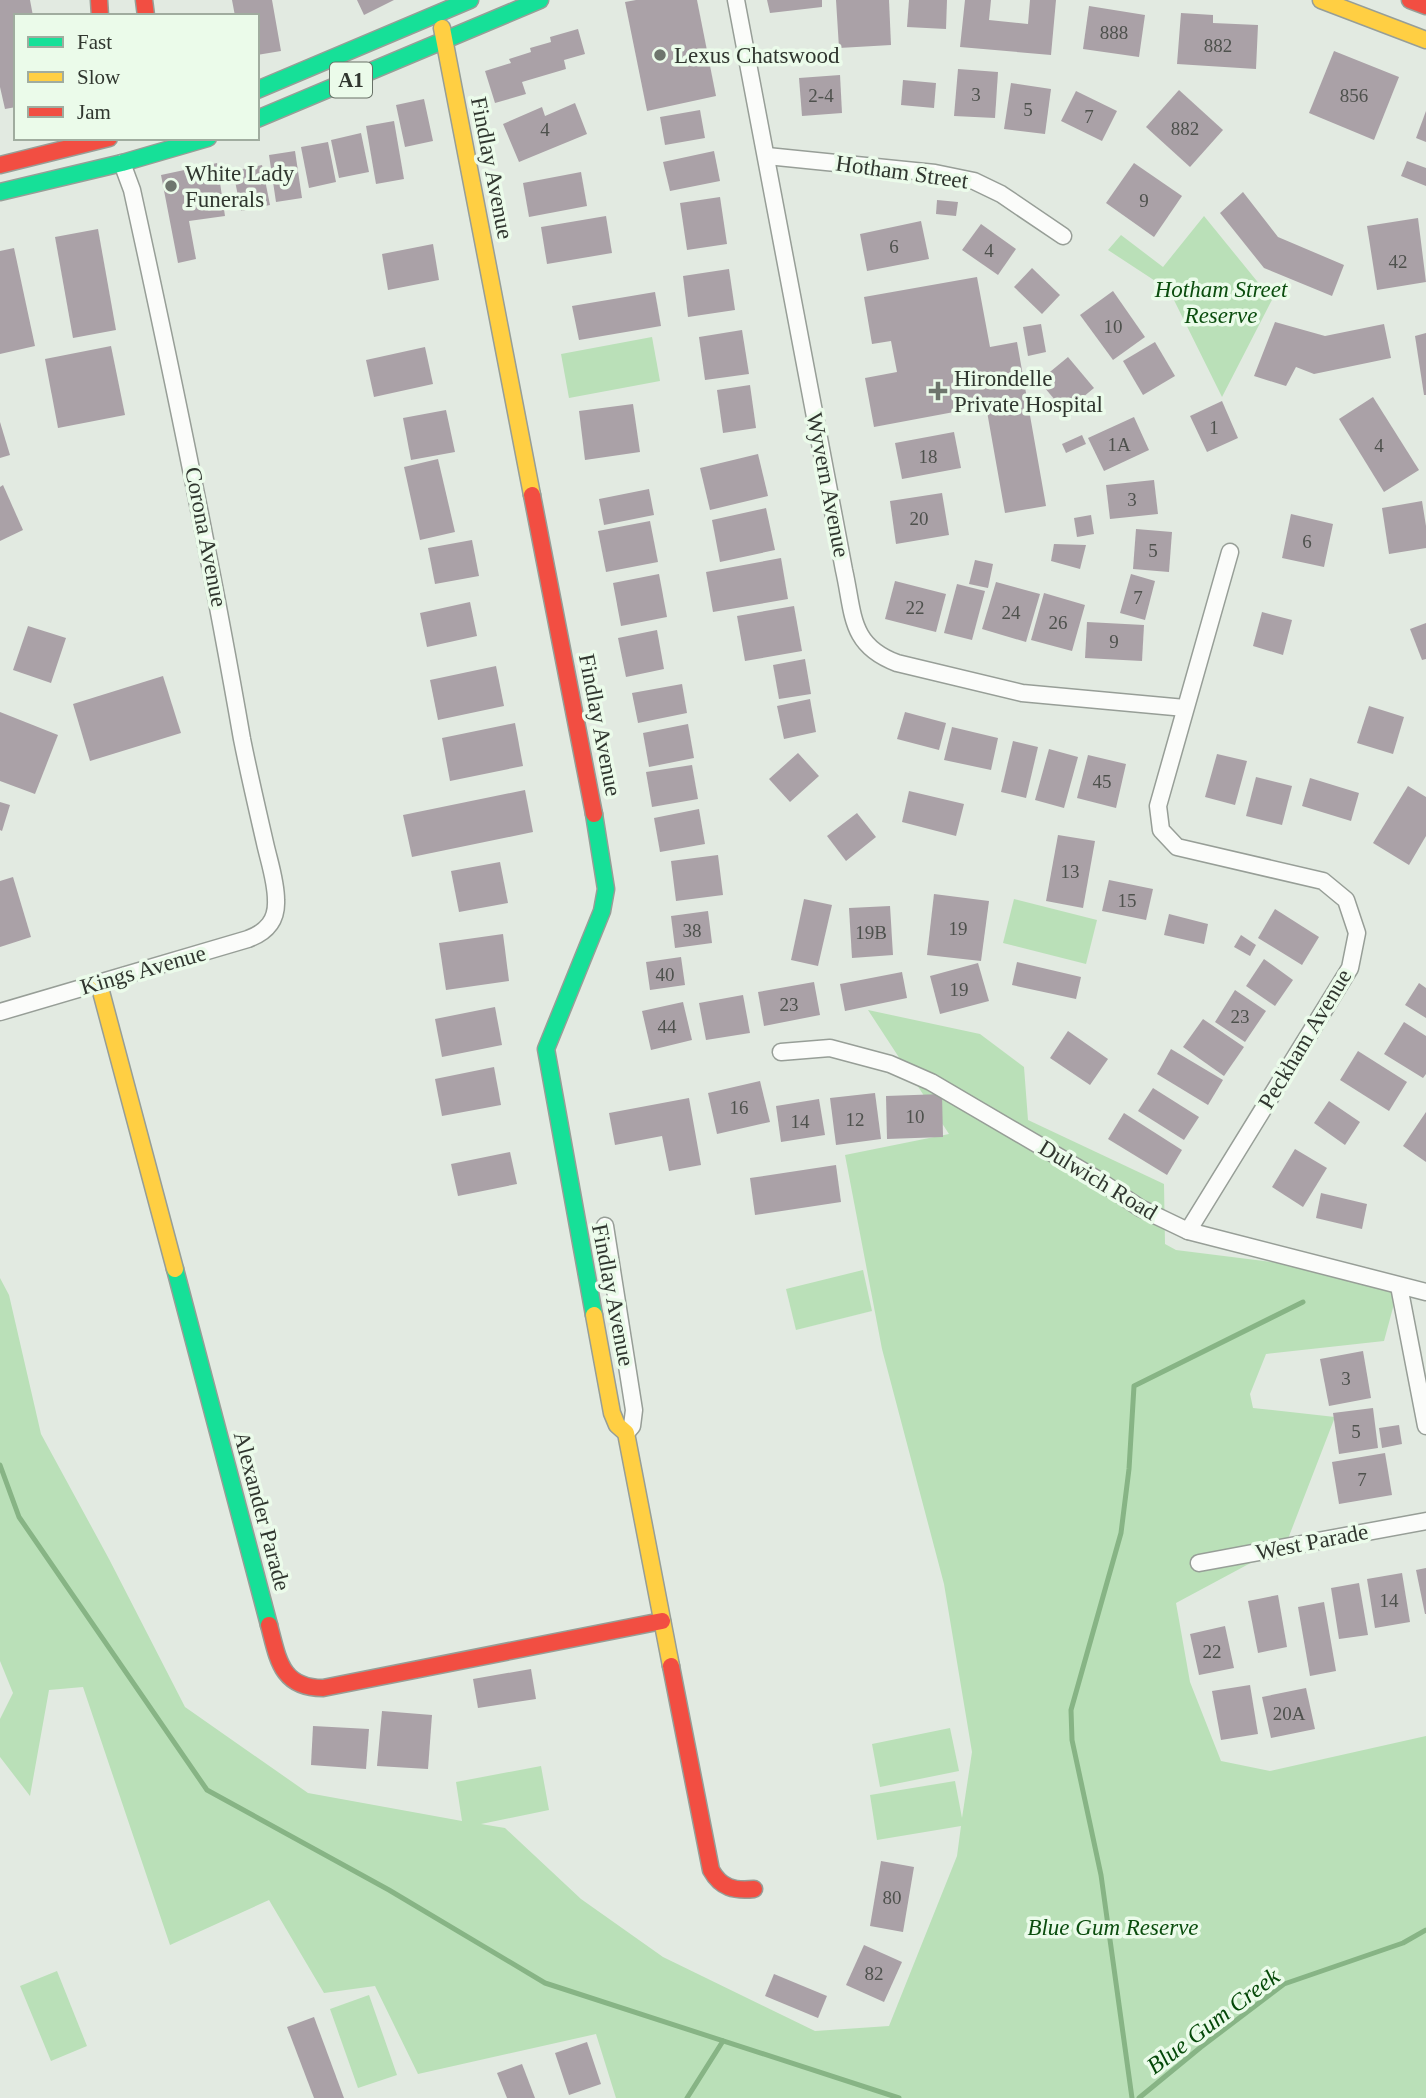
<svg xmlns="http://www.w3.org/2000/svg" width="1426" height="2098" viewBox="0 0 1426 2098" font-family="Georgia,serif">
<rect width="100%" height="100%" fill="#e2eae1"/>
<!-- green -->
<g fill="#bae0b8">
<polygon points="1204,216 1265,291 1275,294 1222,397 1169,290 1108,250 1121,235 1163,267"/>
<polygon points="652,337 660,381 569,398 561,354"/>
<polygon points="1014,899 1097,920 1086,964 1003,943"/>
<polygon points="868,1010 980,1034 1024,1067 1028,1120 1164,1184 1165,1244 1176,1250 1401,1278 1384,1341 1266,1354 1250,1394 1253,1408 1335,1417 1286,1544 1176,1603 1190,1682 1221,1761 1270,1771 1426,1736 1426,2098 616,2098 596,2034 418,2074 375,1986 324,1993 269,1900 170,1945 83,1687 49,1690 30,1796 0,1757 0,1719 13,1693 0,1661 0,1278 9,1295 41,1434 109,1559 185,1707 308,1793 462,1821 456,1782 541,1766 549,1810 481,1824 505,1828 581,1899 663,1957 815,2031 889,2026 957,1856 961,1826 877,1840 870,1795 955,1781 962,1818 972,1752 944,1584 882,1349 845,1155 949,1134"/>
<polygon points="863,1270 872,1311 796,1330 786,1289"/>
<polygon points="950,1728 959,1771 880,1787 872,1744"/>
<polygon points="57,1971 87,2046 51,2061 20,1986"/>
<polygon points="369,1995 397,2075 358,2088 330,2009"/>
</g>
<g fill="none" stroke-linecap="round" stroke-linejoin="round">
<!-- stream -->
<g stroke="#87b485" stroke-width="5">
<polyline points="0,1465 19,1517 207,1790 389,1890 545,1983 899,2098"/>
<polyline points="687,2098 723,2041"/>
<polyline points="1132,2098 1101,1875 1072,1740 1071,1710 1121,1533 1129,1469 1134,1386 1303,1302"/>
<polyline points="1139,2098 1201,2047 1284,1984 1403,1943 1426,1930"/>
</g>
</g>
<!-- building -->
<g fill="#aaa1a7">
<polygon points="0,0 30,0 33,16 16,16 16,107 5,109 0,87"/>
<polygon points="232,0 272,0 281,51 257,55 257,16 235,16"/>
<polygon points="357,0 394,0 364,15"/>
<polygon points="636,0 697,0 716,96 647,111 625,2"/>
<polygon points="767,0 822,0 822,7 770,13"/>
<polygon points="836,0 889,0 891,45 839,48"/>
<polygon points="909,0 947,0 946,29 907,27"/>
<polygon points="965,0 991,0 989,20 1028,24 1030,0 1056,0 1051,55 960,47"/>
<polygon points="1089,6 1145,15 1139,57 1083,49"/>
<polygon points="1181,13 1213,15 1213,23 1258,25 1256,69 1177,64"/>
<polygon points="578,29 585,54 564,60 566,69 522,82 526,94 495,103 485,71 511,63 509,59 531,52 530,48 551,42 550,37"/>
<polygon points="1334,51 1399,77 1374,140 1309,113"/>
<polygon points="958,69 998,72 995,118 954,116"/>
<polygon points="840,75 842,113 802,116 799,78"/>
<polygon points="903,80 936,83 934,108 901,105"/>
<polygon points="1011,83 1051,89 1045,134 1004,129"/>
<polygon points="1179,90 1223,130 1190,167 1146,127"/>
<polygon points="1076,91 1117,111 1102,141 1061,121"/>
<polygon points="424,99 433,141 405,147 396,105"/>
<polygon points="575,103 587,134 519,162 503,124 542,107 545,116"/>
<polygon points="700,110 705,138 665,145 660,117"/>
<polygon points="1426,111 1426,142 1416,138"/>
<polygon points="394,121 404,179 376,184 366,126"/>
<polygon points="361,133 369,172 339,178 331,140"/>
<polygon points="328,142 336,182 309,188 301,147"/>
<polygon points="295,151 302,198 276,202 269,155"/>
<polygon points="714,151 720,181 670,191 663,162"/>
<polygon points="1407,161 1426,168 1426,186 1401,176"/>
<polygon points="217,163 225,216 189,221 196,259 178,263 161,175"/>
<polygon points="1134,163 1182,196 1154,237 1106,203"/>
<polygon points="262,165 270,205 241,211 233,171"/>
<polygon points="581,172 587,206 529,217 523,183"/>
<polygon points="1243,192 1278,237 1344,265 1332,296 1264,268 1220,213"/>
<polygon points="720,197 727,244 687,250 680,203"/>
<polygon points="937,200 958,202 956,216 936,214"/>
<polygon points="606,216 612,253 547,264 541,227"/>
<polygon points="1418,218 1426,282 1377,290 1367,226"/>
<polygon points="921,221 929,259 867,271 860,234"/>
<polygon points="981,224 1016,249 998,275 962,250"/>
<polygon points="98,229 116,330 73,338 55,237"/>
<polygon points="433,244 439,280 388,290 382,254"/>
<polygon points="14,248 35,346 0,354 0,251"/>
<polygon points="1032,268 1060,295 1042,314 1014,287"/>
<polygon points="729,269 735,310 688,317 683,276"/>
<polygon points="977,277 990,347 1017,342 1046,506 1005,513 986,406 874,427 865,378 897,372 891,341 872,344 864,297"/>
<polygon points="1113,291 1145,337 1113,360 1080,315"/>
<polygon points="655,292 661,326 579,340 572,306"/>
<polygon points="1275,322 1325,336 1384,324 1391,358 1314,374 1296,367 1286,386 1254,376"/>
<polygon points="1041,324 1046,352 1028,356 1023,327"/>
<polygon points="742,330 749,374 705,380 699,337"/>
<polygon points="1426,333 1426,395 1424,395 1415,336"/>
<polygon points="1155,342 1175,376 1143,395 1123,361"/>
<polygon points="111,346 125,415 58,428 45,359"/>
<polygon points="425,347 433,384 374,397 366,360"/>
<polygon points="1068,357 1094,388 1065,412 1039,381"/>
<polygon points="750,385 756,428 723,433 717,390"/>
<polygon points="1373,397 1419,470 1384,492 1339,419"/>
<polygon points="1222,401 1238,438 1207,452 1190,416"/>
<polygon points="633,404 640,452 585,460 579,411"/>
<polygon points="446,410 455,452 411,460 403,418"/>
<polygon points="1134,417 1149,450 1104,471 1088,438"/>
<polygon points="0,422 10,455 0,458"/>
<polygon points="954,432 961,468 902,479 895,443"/>
<polygon points="1082,435 1086,444 1066,453 1062,444"/>
<polygon points="758,454 768,496 710,510 700,468"/>
<polygon points="438,459 455,532 420,540 404,467"/>
<polygon points="1154,480 1158,514 1110,519 1106,485"/>
<polygon points="3,485 23,530 0,541 0,487"/>
<polygon points="649,489 654,515 604,525 599,499"/>
<polygon points="942,493 949,535 896,544 890,501"/>
<polygon points="1422,501 1426,526 1426,548 1389,554 1382,508"/>
<polygon points="766,508 775,550 720,562 712,520"/>
<polygon points="1291,514 1333,524 1324,567 1282,558"/>
<polygon points="1091,515 1094,534 1077,537 1074,518"/>
<polygon points="650,521 658,562 606,572 598,531"/>
<polygon points="1136,529 1172,532 1169,572 1133,569"/>
<polygon points="472,540 479,576 435,584 428,548"/>
<polygon points="1054,544 1086,545 1080,569 1051,561"/>
<polygon points="781,558 788,599 713,612 706,572"/>
<polygon points="975,560 993,564 988,588 969,584"/>
<polygon points="659,574 667,617 621,626 613,583"/>
<polygon points="1131,574 1155,581 1145,620 1120,613"/>
<polygon points="895,581 946,594 936,632 885,619"/>
<polygon points="996,582 1040,594 1026,642 982,629"/>
<polygon points="957,584 985,591 972,640 944,633"/>
<polygon points="1044,593 1085,605 1072,651 1031,640"/>
<polygon points="470,602 477,636 427,647 420,613"/>
<polygon points="794,606 802,651 745,661 737,616"/>
<polygon points="1262,612 1292,620 1283,655 1253,646"/>
<polygon points="1087,622 1144,625 1142,661 1085,658"/>
<polygon points="1426,623 1426,659 1422,660 1410,629"/>
<polygon points="28,626 66,638 51,683 13,670"/>
<polygon points="657,630 664,669 626,677 618,638"/>
<polygon points="805,659 811,694 779,699 773,665"/>
<polygon points="496,666 504,706 438,720 430,680"/>
<polygon points="163,676 181,733 90,761 73,704"/>
<polygon points="682,684 687,713 638,723 632,693"/>
<polygon points="810,699 816,732 784,739 777,706"/>
<polygon points="1369,706 1404,717 1393,754 1357,743"/>
<polygon points="0,712 58,735 35,794 0,781"/>
<polygon points="905,712 946,723 939,750 897,739"/>
<polygon points="515,723 523,766 450,781 442,738"/>
<polygon points="688,724 694,758 649,767 643,733"/>
<polygon points="952,727 998,738 991,770 944,760"/>
<polygon points="1013,741 1038,747 1026,798 1001,792"/>
<polygon points="1049,749 1078,757 1064,808 1035,800"/>
<polygon points="798,753 819,776 790,802 769,779"/>
<polygon points="1217,754 1247,761 1235,805 1205,797"/>
<polygon points="1088,755 1126,764 1116,808 1077,798"/>
<polygon points="692,765 698,799 652,807 646,772"/>
<polygon points="1256,777 1292,786 1282,825 1246,816"/>
<polygon points="1310,778 1359,793 1351,821 1302,806"/>
<polygon points="1408,786 1426,797 1426,836 1409,865 1373,843"/>
<polygon points="525,790 533,832 412,857 403,815"/>
<polygon points="909,791 964,804 956,836 902,822"/>
<polygon points="0,802 10,805 2,831 0,830"/>
<polygon points="699,809 705,844 660,852 654,818"/>
<polygon points="857,813 876,837 846,861 827,836"/>
<polygon points="1058,835 1095,841 1083,908 1046,901"/>
<polygon points="718,855 723,895 676,901 671,861"/>
<polygon points="500,862 508,903 459,912 451,871"/>
<polygon points="13,877 31,937 0,947 0,881"/>
<polygon points="1109,880 1153,889 1146,920 1102,911"/>
<polygon points="934,894 989,901 981,961 927,955"/>
<polygon points="804,899 832,905 818,966 791,960"/>
<polygon points="890,906 893,955 852,958 849,908"/>
<polygon points="1275,909 1319,937 1302,965 1258,938"/>
<polygon points="708,911 712,943 675,948 671,916"/>
<polygon points="1169,914 1208,924 1204,944 1164,935"/>
<polygon points="503,934 509,981 446,990 439,943"/>
<polygon points="1241,935 1256,945 1250,956 1234,947"/>
<polygon points="681,957 685,985 650,990 646,962"/>
<polygon points="1264,959 1293,980 1275,1006 1246,986"/>
<polygon points="1017,962 1081,977 1076,999 1012,985"/>
<polygon points="978,963 989,1001 940,1014 930,976"/>
<polygon points="902,972 907,998 845,1011 840,984"/>
<polygon points="814,982 820,1015 764,1026 758,992"/>
<polygon points="1419,983 1426,988 1426,1018 1405,1005"/>
<polygon points="1235,990 1266,1011 1245,1042 1215,1022"/>
<polygon points="743,995 750,1033 706,1040 699,1003"/>
<polygon points="683,1002 692,1040 651,1050 642,1011"/>
<polygon points="495,1007 502,1045 442,1057 435,1019"/>
<polygon points="1203,1019 1244,1047 1224,1076 1183,1047"/>
<polygon points="1404,1022 1426,1036 1426,1074 1423,1078 1384,1054"/>
<polygon points="1068,1031 1108,1059 1090,1085 1050,1058"/>
<polygon points="1171,1049 1223,1080 1208,1105 1157,1074"/>
<polygon points="1358,1051 1407,1082 1389,1111 1340,1080"/>
<polygon points="494,1067 501,1105 442,1116 435,1079"/>
<polygon points="760,1081 770,1122 717,1134 708,1093"/>
<polygon points="1153,1088 1199,1117 1184,1140 1138,1111"/>
<polygon points="875,1093 881,1139 836,1145 830,1098"/>
<polygon points="942,1094 943,1137 887,1139 886,1096"/>
<polygon points="689,1098 701,1165 669,1171 662,1136 615,1145 609,1113"/>
<polygon points="819,1099 825,1135 781,1142 776,1106"/>
<polygon points="1329,1101 1360,1122 1345,1145 1314,1123"/>
<polygon points="1426,1112 1426,1162 1403,1146"/>
<polygon points="1124,1113 1182,1150 1167,1175 1108,1139"/>
<polygon points="1295,1149 1327,1168 1303,1207 1272,1187"/>
<polygon points="510,1152 517,1184 458,1196 451,1164"/>
<polygon points="836,1165 841,1202 755,1215 750,1178"/>
<polygon points="1321,1193 1367,1204 1362,1229 1316,1218"/>
<polygon points="1363,1351 1371,1398 1329,1406 1320,1359"/>
<polygon points="1373,1408 1378,1448 1339,1454 1333,1413"/>
<polygon points="1399,1425 1402,1444 1382,1448 1379,1428"/>
<polygon points="1385,1453 1392,1495 1339,1504 1332,1462"/>
<polygon points="1426,1568 1426,1614 1425,1614 1416,1570"/>
<polygon points="1402,1573 1410,1622 1375,1628 1367,1579"/>
<polygon points="1359,1583 1368,1635 1339,1639 1331,1588"/>
<polygon points="1278,1595 1287,1647 1258,1653 1248,1601"/>
<polygon points="1324,1602 1336,1671 1310,1676 1298,1607"/>
<polygon points="1225,1626 1234,1668 1199,1675 1190,1634"/>
<polygon points="531,1669 536,1699 478,1708 473,1679"/>
<polygon points="1250,1685 1258,1734 1221,1740 1212,1691"/>
<polygon points="1306,1688 1315,1729 1271,1738 1262,1697"/>
<polygon points="382,1711 432,1715 428,1769 377,1766"/>
<polygon points="313,1726 369,1729 366,1769 311,1765"/>
<polygon points="881,1861 914,1867 903,1932 870,1926"/>
<polygon points="864,1945 902,1962 884,2002 846,1985"/>
<polygon points="774,1974 827,1996 818,2018 765,1996"/>
<polygon points="314,2017 344,2098 314,2098 287,2027"/>
<polygon points="587,2042 601,2084 569,2095 555,2053"/>
<polygon points="522,2064 535,2098 507,2098 497,2073"/>
</g>
<g fill="none" stroke-linecap="round" stroke-linejoin="round">
<defs>
<g id="street">
<path d="M736 0 844 570C854 614 849 645 897 663L1022 693 1185 708"/>
<polyline points="767,156 935,173 974,181 1001,194 1063,236"/>
<path d="M0 1012 248 939C267 932 277 920 276 900 276 881 269 861 265 843 257 808 249 774 242 739 210 555 172 372 132 190L122 163"/>
<polyline points="781,1052 830,1048 890,1064 931,1082 1100,1181 1140,1208 1188,1231 1426,1292"/>
<polyline points="605,1226 634,1410 632,1426 626,1433"/>
<polyline points="1188,1231 1350,968 1357,933 1346,900 1323,881 1177,847 1161,830 1158,806 1230,552"/>
<polyline points="1399,1286 1426,1426"/>
<polyline points="1199,1563 1426,1521"/>
</g>
<g id="fast">
<polyline points="257,90 470,0"/>
<polyline points="257,119 540,0"/>
<polyline points="0,192 122,163 208,138"/>
<polyline points="175,1269 269,1625"/>
<polyline points="594,1315 546,1049 602,911 606,889 594,814"/>
</g>
<g id="slow">
<polyline points="1321,0 1426,40"/>
<polyline points="442,28 532,495"/>
<polyline points="99,984 175,1269"/>
<polyline points="594,1315 612,1413 617,1425 626,1433 671,1666"/>
</g>
<g id="jam">
<polyline points="99,0 100,16"/>
<polyline points="144,0 146,16"/>
<polyline points="1410,0 1426,6"/>
<polyline points="0,165 109,138"/>
<polyline points="532,495 594,814"/>
<path d="M269 1625C278 1659 281 1688 323 1688L662 1621"/>
<path d="M671 1666 711 1870C721 1888 734 1891 754 1889"/>
</g>
</defs>
<!-- street casing -->
<use href="#street" stroke="#979e97" stroke-width="19"/>
<!-- fast casing -->
<use href="#fast" stroke="#979e97" stroke-width="19"/>
<!-- slow casing -->
<use href="#slow" stroke="#979e97" stroke-width="19"/>
<!-- jam casing -->
<use href="#jam" stroke="#979e97" stroke-width="19"/>
<!-- street -->
<use href="#street" stroke="#fbfcfa" stroke-width="16"/>
<!-- fast -->
<use href="#fast" stroke="#16e098" stroke-width="16"/>
<!-- slow -->
<use href="#slow" stroke="#ffcf43" stroke-width="16"/>
<!-- jam -->
<use href="#jam" stroke="#f24e42" stroke-width="16"/>
</g>
<!-- markers -->
<g fill="#6e756d" stroke="#ebfbea" stroke-width="2.5">
<circle cx="660" cy="55" r="7"/>
<circle cx="171" cy="186" r="7"/>
<path d="M934.5 380.5h7v7h7v7h-7v7h-7v-7h-7v-7h7z"/>
</g>
<g text-anchor="middle" dominant-baseline="central" stroke-width="7" stroke-linejoin="round" paint-order="stroke">
<!-- number labels -->
<g font-size="19" fill="#4e514d">
<text x="1114" y="32">888</text>
<text x="1218" y="45">882</text>
<text x="976" y="94">3</text>
<text x="821" y="95">2-4</text>
<text x="1354" y="95">856</text>
<text x="1028" y="109">5</text>
<text x="1089" y="116">7</text>
<text x="1185" y="128">882</text>
<text x="545" y="129">4</text>
<text x="1144" y="200">9</text>
<text x="894" y="246">6</text>
<text x="989" y="250">4</text>
<text x="1398" y="261">42</text>
<text x="1113" y="326">10</text>
<text x="1214" y="427">1</text>
<text x="1119" y="444">1A</text>
<text x="1379" y="445">4</text>
<text x="928" y="456">18</text>
<text x="1132" y="499">3</text>
<text x="919" y="518">20</text>
<text x="1307" y="541">6</text>
<text x="1153" y="550">5</text>
<text x="1138" y="597">7</text>
<text x="915" y="607">22</text>
<text x="1011" y="612">24</text>
<text x="1058" y="622">26</text>
<text x="1114" y="641">9</text>
<text x="1102" y="781">45</text>
<text x="1070" y="871">13</text>
<text x="1127" y="900">15</text>
<text x="958" y="928">19</text>
<text x="692" y="930">38</text>
<text x="871" y="932">19B</text>
<text x="665" y="974">40</text>
<text x="959" y="989">19</text>
<text x="789" y="1004">23</text>
<text x="1240" y="1016">23</text>
<text x="667" y="1026">44</text>
<text x="739" y="1107">16</text>
<text x="915" y="1116">10</text>
<text x="855" y="1119">12</text>
<text x="800" y="1121">14</text>
<text x="1346" y="1378">3</text>
<text x="1356" y="1431">5</text>
<text x="1362" y="1479">7</text>
<text x="1389" y="1600">14</text>
<text x="1212" y="1651">22</text>
<text x="1289" y="1713">20A</text>
<text x="892" y="1897">80</text>
<text x="874" y="1973">82</text>
</g>
<!-- shield labels -->
<rect fill="#ebfbea" stroke="#687167" stroke-width="2" x="330" y="62.5" width="42" height="35" rx="5"/>
<g font-size="21" font-weight="bold" fill="#30362f">
<text x="351" y="80">A1</text>
</g>
<!-- poi labels -->
<g font-size="23" fill="#30362f" stroke="#ebfbea" text-anchor="start">
<text x="674" y="55">Lexus Chatswood</text>
<text x="185" y="173">White Lady<tspan x="185" dy="26">Funerals</tspan></text>
<text x="954" y="378">Hirondelle<tspan x="954" dy="26">Private Hospital</tspan></text>
</g>
<!-- street labels -->
<g font-size="23" fill="#30362f" stroke="#ebfbea">
<text transform="translate(492 168) rotate(79)">Findlay Avenue</text>
<text transform="translate(902 172) rotate(8)">Hotham Street</text>
<text transform="translate(828 485) rotate(79)">Wyvern Avenue</text>
<text transform="translate(206 537) rotate(79)">Corona Avenue</text>
<text transform="translate(600 725) rotate(79)">Findlay Avenue</text>
<text transform="translate(143 970) rotate(-16)">Kings Avenue</text>
<text transform="translate(1305 1039) rotate(-59)">Peckham Avenue</text>
<text transform="translate(1098 1180) rotate(31)">Dulwich Road</text>
<text transform="translate(613 1295) rotate(79)">Findlay Avenue</text>
<text transform="translate(262 1511) rotate(75)">Alexander Parade</text>
<text transform="translate(1312 1542) rotate(-11)">West Parade</text>
</g>
<!-- park labels -->
<g font-size="23" font-style="italic" fill="#0b4d0e" stroke="#ebfbea">
<text x="1221" y="289">Hotham Street<tspan x="1221" dy="26">Reserve</tspan></text>
<text x="1113" y="1927">Blue Gum Reserve</text>
</g>
<!-- water labels -->
<g font-size="24" font-style="italic" fill="#044808" stroke="#ebfbea">
<text transform="translate(1213 2021) rotate(-37)">Blue Gum Creek</text>
</g>
</g>
<!-- legend -->
<rect x="14" y="14" width="245" height="126" fill="#ebfbea" stroke="#a0ac9f" stroke-width="2"/>
<rect x="28" y="37" width="35" height="10" fill="#16e098" stroke="#a0ac9f" stroke-width="2"/>
<text x="77" y="49" font-size="21" fill="#30362f">Fast</text>
<rect x="28" y="72" width="35" height="10" fill="#ffcf43" stroke="#a0ac9f" stroke-width="2"/>
<text x="77" y="84" font-size="21" fill="#30362f">Slow</text>
<rect x="28" y="107" width="35" height="10" fill="#f24e42" stroke="#a0ac9f" stroke-width="2"/>
<text x="77" y="119" font-size="21" fill="#30362f">Jam</text>
</svg>
